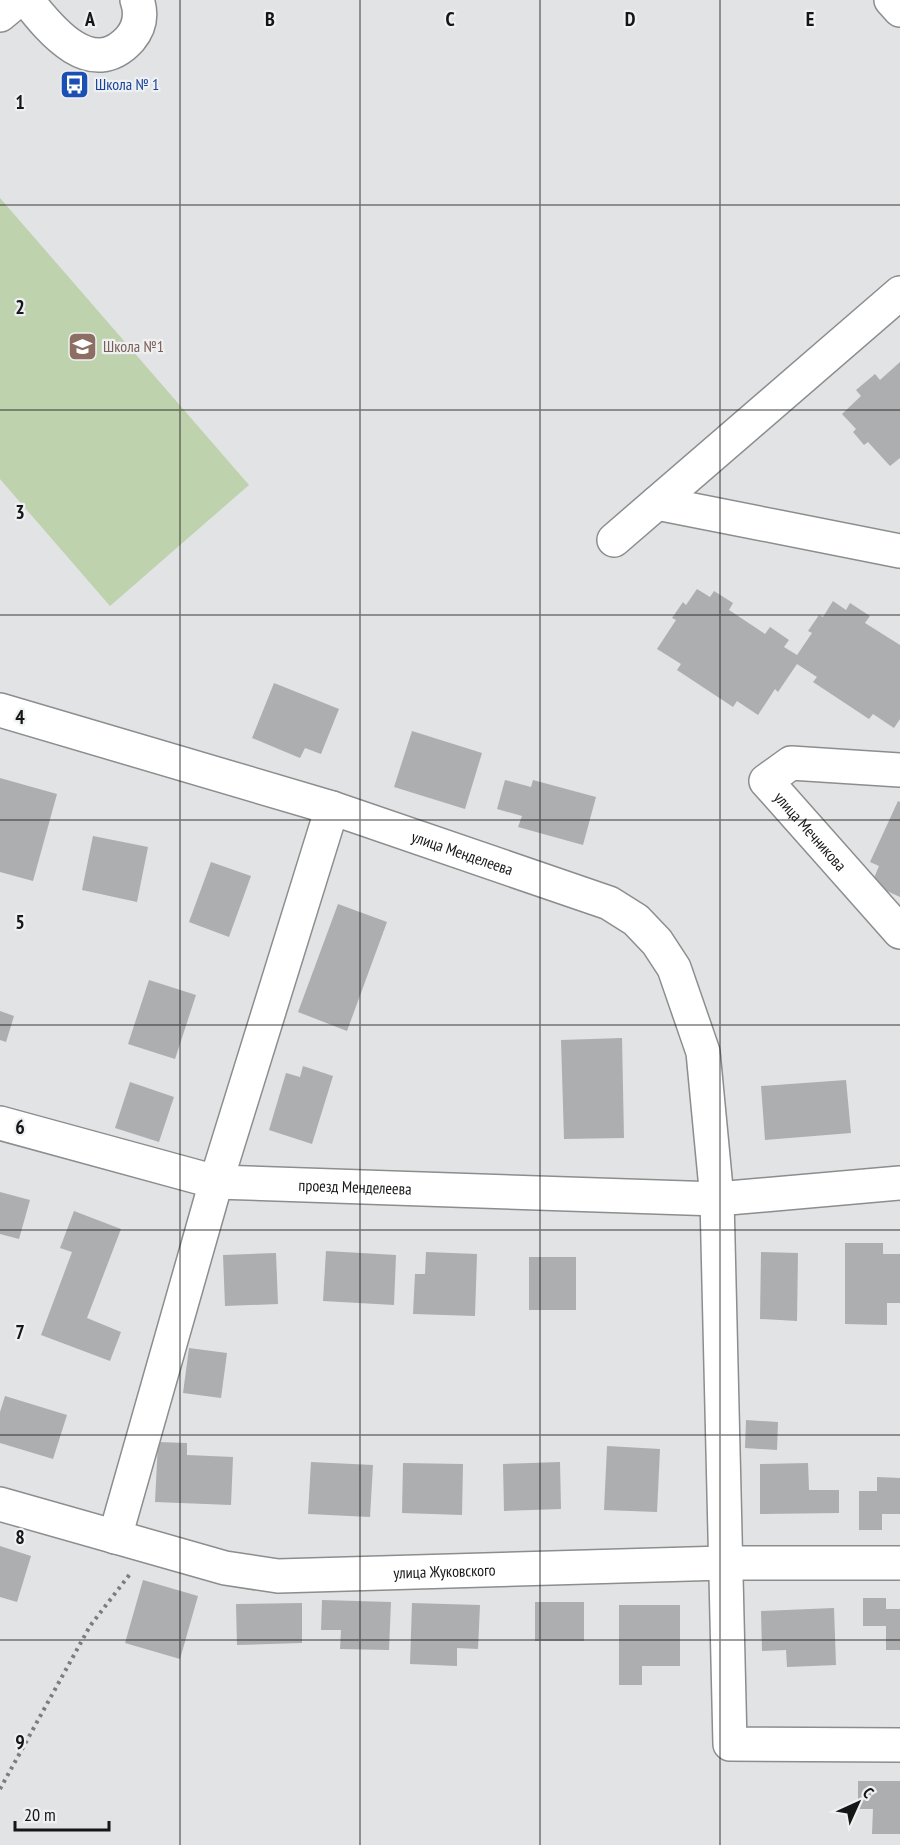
<svg xmlns="http://www.w3.org/2000/svg" width="900" height="1845" viewBox="0 0 900 1845" font-family="'PT Sans Narrow',sans-serif">
<rect width="100%" height="100%" fill="#e2e3e4"/>
<!-- green -->
<polygon fill="#bfd2ae" points="0,198 249,485 110,606 0,479"/>
<!-- building -->
<g fill="#adaeaf">
<polygon points="900,362 900,458 890,466 868,442 864,445 853,432 856,429 842,414 861,396 856,390 875,374 880,380"/>
<polygon points="697,589 710,597 714,591 733,603 729,610 765,634 770,627 789,640 784,647 797,655 812,633 808,631 819,615 823,617 833,601 846,610 850,603 870,616 865,623 900,645 900,719 894,728 873,714 869,719 813,682 817,677 797,664 778,692 775,689 758,715 737,701 733,707 677,670 681,664 657,649 676,620 672,618 683,602 686,605"/>
<polygon points="274,683 339,709 321,754 305,748 300,758 252,738"/>
<polygon points="412,731 482,753 465,809 394,787"/>
<polygon points="0,778 57,794 33,881 0,872"/>
<polygon points="505,780 531,787 533,780 596,797 583,845 518,827 522,816 497,809"/>
<polygon points="898,801 900,802 900,897 878,887 874,878 879,866 870,862"/>
<polygon points="93,836 148,847 137,902 82,890"/>
<polygon points="211,862 251,876 229,937 189,922"/>
<polygon points="338,904 387,922 347,1031 298,1012"/>
<polygon points="149,980 196,995 175,1059 128,1044"/>
<polygon points="0,1011 14,1016 6,1042 0,1040"/>
<polygon points="622,1038 624,1138 564,1139 561,1040"/>
<polygon points="303,1066 333,1076 312,1144 269,1130 286,1073 300,1077"/>
<polygon points="846,1080 851,1133 765,1140 761,1086"/>
<polygon points="130,1082 174,1097 159,1142 115,1128"/>
<polygon points="0,1192 30,1200 19,1239 0,1234"/>
<polygon points="74,1211 121,1229 87,1318 121,1332 110,1361 41,1335 72,1252 60,1248"/>
<polygon points="845,1243 883,1243 883,1254 900,1254 900,1303 887,1303 887,1325 845,1324"/>
<polygon points="326,1251 396,1255 394,1305 323,1301"/>
<polygon points="426,1252 477,1254 475,1316 413,1314 415,1274 425,1274"/>
<polygon points="761,1252 798,1253 797,1321 760,1319"/>
<polygon points="276,1253 278,1304 225,1306 223,1255"/>
<rect x="529" y="1257" width="47" height="53"/>
<polygon points="189,1348 227,1353 221,1398 183,1393"/>
<polygon points="5,1396 67,1415 53,1459 0,1443 0,1412"/>
<polygon points="746,1420 778,1422 777,1450 745,1448"/>
<polygon points="158,1442 187,1443 187,1455 233,1457 231,1505 155,1502"/>
<polygon points="607,1446 660,1449 657,1512 604,1510"/>
<polygon points="311,1462 373,1465 370,1517 308,1514"/>
<polygon points="560,1462 561,1509 504,1511 503,1464"/>
<polygon points="403,1463 463,1464 462,1515 402,1513"/>
<polygon points="808,1463 809,1490 839,1490 839,1513 760,1514 760,1464"/>
<polygon points="877,1477 900,1478 900,1514 882,1514 882,1530 859,1530 859,1491 877,1491"/>
<polygon points="0,1546 31,1556 17,1602 0,1597"/>
<polygon points="143,1580 198,1596 180,1659 125,1643"/>
<polygon points="863,1598 886,1598 886,1609 900,1609 900,1650 886,1650 886,1626 863,1626"/>
<polygon points="322,1600 391,1602 389,1650 340,1649 341,1630 321,1630"/>
<rect x="535" y="1602" width="49" height="39"/>
<polygon points="302,1603 302,1643 237,1645 236,1604"/>
<polygon points="412,1603 480,1605 478,1649 457,1648 457,1666 410,1664"/>
<polygon points="619,1605 680,1605 680,1666 642,1666 642,1685 619,1685"/>
<polygon points="834,1608 836,1665 787,1667 786,1650 762,1651 761,1611"/>
<polygon points="858,1781 900,1781 900,1834 872,1834 873,1809 858,1809"/>
</g>
<g fill="none" stroke-linecap="round" stroke-linejoin="round">
<defs>
<g id="minor">
<path d="M27 0C51 31 92 81 130 39 140 27 142 14 137 0"/>
<polyline points="891,0 900,10"/>
<polyline points="0,15 18,0"/>
<polyline points="657,503 900,551"/>
<polyline points="614,540 900,293"/>
<path id="s1" d="M0 710 332 808 609 903 636 920 657 942 674 968 703 1052 717 1199 730 1744 900 1745"/>
<path id="s2" d="M900 770 791 763 766 781 900 932"/>
<path id="s3" d="M0 1123 216 1182 717 1199 900 1183"/>
<path id="s4" d="M0 1504 225 1568 278 1576 724 1563H900"/>
<polyline points="115,1537 216,1182 332,808"/>
</g>
</defs>
<!-- minor casing -->
<use href="#minor" stroke="#8b8d8e" stroke-width="36"/>
<!-- path -->
<polyline stroke="#7b7c7d" stroke-width="4" stroke-dasharray="3 4.5" stroke-linecap="butt" points="0,1789 90,1626 130,1574"/>
<!-- minor -->
<use href="#minor" stroke="#fff" stroke-width="33"/>
</g>
<!-- grid -->
<path fill="none" stroke="#151616" stroke-width="1.5" stroke-opacity="0.55" d="M180 0V1845M360 0V1845M540 0V1845M720 0V1845M0 205H900M0 410H900M0 615H900M0 820H900M0 1025H900M0 1230H900M0 1435H900M0 1640H900"/>
<!-- icons -->
<defs>
<symbol id="bus-square" viewBox="-11 -11 22 22"><rect x="-9" y="-9" width="18" height="18" rx="4" fill="#1a4fb4" stroke="#eff0f2"/><path d="M-5-6H5V4H4V6H2V4H-2V6H-4V4H-5ZM-3.5-4V0h7V-4ZM-3.5 1.2v1.5H-2V1.2ZM2 1.2v1.5H3.5V1.2Z" fill="#fff"/></symbol>
<symbol id="school-square" viewBox="-11 -11 22 22"><rect x="-9" y="-9" width="18" height="18" rx="4" fill="#8d6e63" stroke="#eff0f2"/><path d="M0-5L7-2L0 1L-7-2ZM-4 1L0 2.5L4 1V4Q0 6-4 4Z" fill="#fff"/></symbol>
</defs>
<g fill-rule="evenodd">
<use href="#bus-square" x="58" y="68" width="33" height="33"/>
<use href="#school-square" x="66" y="330" width="33" height="33"/>
</g>
<g text-anchor="middle" dominant-baseline="central" stroke-width="4.5" stroke-linejoin="round" paint-order="stroke">
<!-- transit labels -->
<g font-size="16" fill="#164399" stroke="#eff0f2" text-anchor="start">
<text x="95" y="84">Школа № 1</text>
</g>
<!-- education labels -->
<g font-size="16" fill="#785e54" stroke="#eff0f2" text-anchor="start">
<text x="103" y="346">Школа №1</text>
</g>
<!-- street labels -->
<g font-size="16" fill="#151616" stroke="#eff0f2">
<text stroke="none"><textPath href="#s2" startOffset="207">улица Мечникова</textPath></text>
<text stroke="none"><textPath href="#s1" startOffset="484">улица Менделеева</textPath></text>
<text stroke="none"><textPath href="#s3" startOffset="363">проезд Менделеева</textPath></text>
<text stroke="none"><textPath href="#s4" startOffset="454">улица Жуковского</textPath></text>
</g>
</g>
<g font-size="20" text-anchor="middle" font-weight="bold" fill="#151616" stroke="#eff0f2" stroke-width="4.5" stroke-linejoin="round" paint-order="stroke">
<text x="90" y="26">A</text>
<text x="270" y="26">B</text>
<text x="450" y="26">C</text>
<text x="630" y="26">D</text>
<text x="810" y="26">E</text>
<text x="20" y="109">1</text>
<text x="20" y="314">2</text>
<text x="20" y="519">3</text>
<text x="20" y="724">4</text>
<text x="20" y="929">5</text>
<text x="20" y="1134">6</text>
<text x="20" y="1339">7</text>
<text x="20" y="1544">8</text>
<text x="20" y="1749">9</text>
</g>
<!-- north arrow -->
<g transform="translate(858 1803) rotate(45)" stroke="#eff0f2" stroke-width="4.5" paint-order="stroke">
<path d="M0-4.5L10 22L0 15L-10 22Z" fill="#151616"/>
<text y="-9" font-size="16" font-weight="bold" text-anchor="middle" fill="#151616">С</text>
</g>
<!-- scale -->
<path d="M15 1821v9h94v-9" fill="none" stroke="#151616" stroke-width="3"/>
<text x="24" y="1821" font-size="18" fill="#151616" stroke="#eff0f2" stroke-width="4.5" paint-order="stroke">20 m</text>
</svg>
